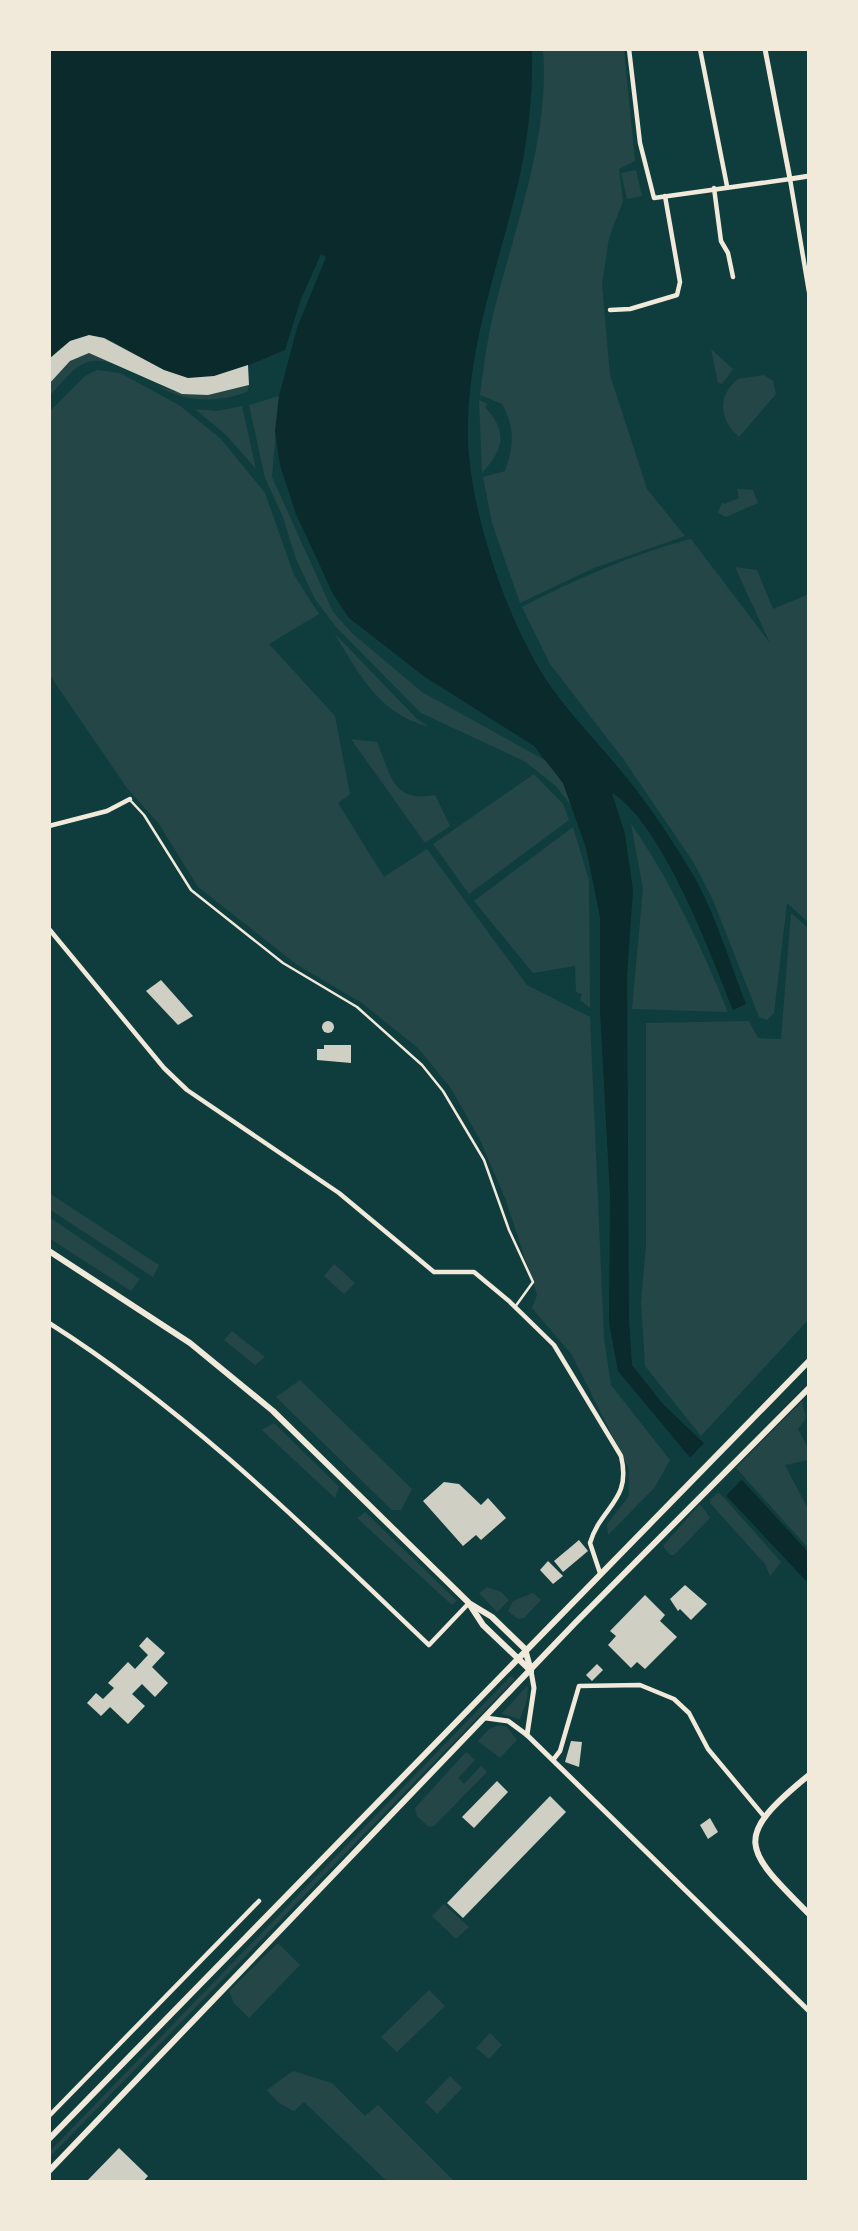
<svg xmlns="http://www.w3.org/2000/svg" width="858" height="2231" viewBox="0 0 858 2231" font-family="'PT Sans',sans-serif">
<rect width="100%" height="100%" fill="#0f3d3e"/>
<!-- green -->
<g fill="#244646">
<path d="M543 49H624L635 161 619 169 623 201 609 238 602 284 610 375 647 489 685 536 594 568 520 603 492 523 483 477 505 471C514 447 515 426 502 404L480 395C484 367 487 339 494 311 515 225 550 139 543 49Z"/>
<polygon points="636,170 642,196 627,199 621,173"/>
<polygon points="711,349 733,369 722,384 718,383"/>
<path d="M89 353 118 365C81 352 74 371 49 396V384L70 361Z"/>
<polygon points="97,370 120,373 179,405 221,439 265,493 294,575 319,614 269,644 335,716 350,794 338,803 384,877 427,849 527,985 590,1017 604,1338 611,1385 670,1460 655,1487 608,1535 607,1524 629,1496 629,1469 572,1355 532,1308 537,1295 505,1198 480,1140 452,1090 419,1049 362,1003 296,964 198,887 159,824 127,788 49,674 49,412 85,376"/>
<path d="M764 375 773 381 776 394 739 437C719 420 717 395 738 379Z"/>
<path d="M154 384C187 400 215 394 249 385L247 392C215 404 183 402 154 384Z"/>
<polygon points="279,396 272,477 333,612 353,634 422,692 550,763 563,783 573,808 556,786 524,761 421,713 336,627 315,599 296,559 283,517 265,478 249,405"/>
<path d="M479 400 488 404 485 407C508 432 504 449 482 473Z"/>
<polygon points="242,406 256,469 226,435 195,409 217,411"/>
<polygon points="737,489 753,490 758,503 726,517 718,513 722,502 724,504 739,498"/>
<path d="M691 539 770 643 735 567 757 570 773 609 809 594V923L787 903 774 1013 767 1020 759 1017 713 900 694 863 624 760 550 664 522 607C575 579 633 554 691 539Z"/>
<path d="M334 633 417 719 429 727C378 713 360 675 334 633Z"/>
<path d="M351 739 377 742C391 775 392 803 435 795L450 826 425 843Z"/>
<polygon points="534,774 563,804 569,820 469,894 433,844"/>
<path d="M631 824C672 883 701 946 728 1012L632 1009 643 889Z"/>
<polygon points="573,827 589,880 590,1008 580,1000 582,994 576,992 575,966 533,973 474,901"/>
<polygon points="791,913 809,929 809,1319 701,1436 645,1366 641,1302 646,1246 646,1023 749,1021 758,1038 781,1039"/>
<polygon points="49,1193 159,1265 153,1277 49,1209"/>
<polygon points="49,1217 140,1279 131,1291 49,1238"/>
<polygon points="334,1264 355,1283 344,1294 324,1276"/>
<polygon points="232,1331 265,1357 255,1365 224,1340"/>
<polygon points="300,1380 412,1489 401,1510 392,1510 276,1397"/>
<polygon points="802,1401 806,1418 798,1429 809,1450 809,1460 785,1465 809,1511 809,1549 736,1468"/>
<polygon points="274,1423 339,1487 335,1498 262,1430"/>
<polygon points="719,1492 781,1562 770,1576 765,1564 710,1503 710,1499"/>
<polygon points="700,1504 710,1518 674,1555 670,1555 663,1546"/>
<polygon points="365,1512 457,1601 452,1605 357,1518"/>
<polygon points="487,1587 501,1592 509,1600 497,1612 479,1593"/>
<polygon points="533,1593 541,1600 524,1618 518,1619 508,1611 513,1601"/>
<polygon points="511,1676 515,1679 49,2158 49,2152"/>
<polygon points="528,1685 527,1700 520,1719 501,1714"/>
<polygon points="499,1725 507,1727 517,1740 500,1758 478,1741 489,1729"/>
<polygon points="466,1752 475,1760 458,1778 464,1784 481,1766 487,1772 434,1826 429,1827 417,1816 415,1808"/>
<polygon points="444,1904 469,1927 456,1939 432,1916"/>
<polygon points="278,1943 300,1965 249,2018 234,2003 229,1991"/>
<polygon points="429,1990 445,2006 397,2052 381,2037"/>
<polygon points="490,2033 502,2045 489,2059 476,2048"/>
<path d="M293 2071 332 2083 365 2116 378 2105 455 2182H388L304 2102 294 2111C283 2106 274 2100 267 2090Z"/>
<polygon points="450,2076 462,2088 437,2114 425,2102"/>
</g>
<!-- water -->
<path fill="#0a2a2b" d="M49 49H532C533 92 529 133 520 175 500 263 466 347 468 439 470 513 509 627 551 687 574 719 602 747 626 777 649 805 670 837 689 868 715 911 728 958 746 1004L733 1010C711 955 662 823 612 793L625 834 633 890 627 975 629 1321 632 1365 663 1404 742 1480 809 1553V1584L687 1454 618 1371 609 1323 610 1195 600 1011V917L586 848 563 783 534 746 425 677 349 618 333 594 296 514 280 465 275 431 279 396 297 328 326 257 321 254 301 299 285 350C255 362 220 381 187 378 132 371 104 301 49 359Z"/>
<!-- pier -->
<polygon fill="#0f3d3e" points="705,1442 744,1477 724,1498 688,1460"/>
<!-- building -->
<g fill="#cfcfc3">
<polygon points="89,335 104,338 164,370 188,378 214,376 248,365 249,385 208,395 182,394 89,353 70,361 49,384 49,359 70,341"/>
<polygon points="161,980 193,1016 178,1025 146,991"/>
<circle cx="328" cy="1027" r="6"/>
<polygon points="324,1045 351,1045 351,1063 317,1060 317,1049 324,1049"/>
<polygon points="444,1482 459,1484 481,1505 488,1498 506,1518 481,1540 476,1535 463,1546 423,1501"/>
<polygon points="579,1540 588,1551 563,1572 554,1561"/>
<polygon points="548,1561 563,1576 553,1584 540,1570"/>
<polygon points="685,1585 707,1604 691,1620 680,1609 678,1611 670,1599"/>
<polygon points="645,1595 665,1615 660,1621 677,1637 645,1669 637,1662 631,1668 608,1645 616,1636 610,1631"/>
<polygon points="147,1637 165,1653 152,1667 168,1683 155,1697 142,1684 132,1694 145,1706 128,1724 110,1707 101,1716 87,1703 96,1693 103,1699 114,1688 108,1683 128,1662 135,1669 148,1655 139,1646"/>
<polygon points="597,1664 603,1670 592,1681 586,1675"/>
<polygon points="571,1741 582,1742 579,1767 565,1762"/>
<polygon points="497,1781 508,1792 474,1828 462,1817"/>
<polygon points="550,1796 566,1812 463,1918 447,1903"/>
<polygon points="710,1818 718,1832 708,1839 700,1825"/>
<polygon points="119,2148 148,2176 143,2182 86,2182"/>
</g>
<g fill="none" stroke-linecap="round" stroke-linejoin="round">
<!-- service -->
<polyline stroke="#f1e9da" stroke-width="2.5" points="130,800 144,815 191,890 283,963 357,1007 422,1065 443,1091 484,1160 509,1230 533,1282 515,1307"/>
<!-- minor -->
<g stroke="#f1e9da" stroke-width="4.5">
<polyline points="629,49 640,143 654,198 790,179 809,292"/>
<polyline points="700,49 727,186"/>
<polyline points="714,188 721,241 728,253 733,277"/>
<polyline points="610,310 630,309 677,295 680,282 665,196"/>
<polyline points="49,826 107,811 130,799"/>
<path d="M49 929 164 1068 187 1090 339 1193 434 1272H474L509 1301 554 1345 621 1456C632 1501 601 1506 590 1543L600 1573"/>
<path d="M49 1323C191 1413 308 1530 429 1645L469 1603"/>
<polyline points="553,1760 560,1751 579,1686 640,1685 674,1699 689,1713 708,1749 763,1815"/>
<polyline points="49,2116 259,1901"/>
</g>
<!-- tertiary -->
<g stroke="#f1e9da" stroke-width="5">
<polyline points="765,49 790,179 809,176"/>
<polyline points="486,1718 508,1721 527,1735 809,2011"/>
<polyline points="527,1735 534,1688 531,1671"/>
</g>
<!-- secondary -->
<g stroke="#f1e9da" stroke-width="6">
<polyline points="49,1251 190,1343 273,1411 469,1603 492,1617 525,1649 531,1671"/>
<polyline points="470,1605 483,1625 531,1671"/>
<path d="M809 1775C732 1838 743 1848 809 1914"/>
<polyline points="49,2139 809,1361"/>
<polyline points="49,2171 576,1622 809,1388"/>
</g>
</g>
<!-- border -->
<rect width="858" height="2231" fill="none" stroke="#f1e9da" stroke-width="102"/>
</svg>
